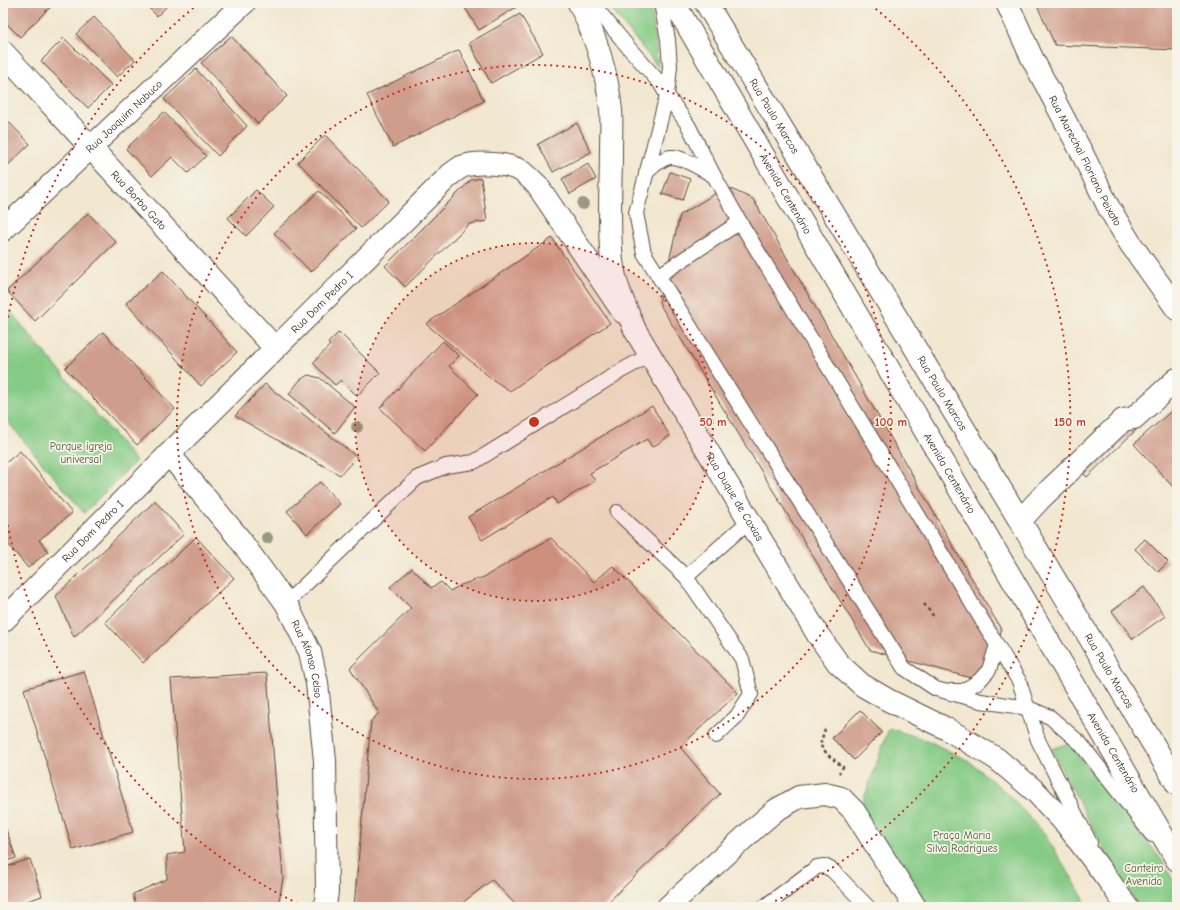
<svg xmlns="http://www.w3.org/2000/svg" width="1180" height="910" viewBox="0 0 1180 910" font-family="'Comic Neue',sans-serif">
<rect width="100%" height="100%" fill="#f7f3e8"/>
<filter id="ink" filterUnits="userSpaceOnUse"><feTurbulence type="fractalNoise" baseFrequency=".025" numOctaves="2"/><feDisplacementMap in="SourceGraphic" scale="8" xChannelSelector="R" yChannelSelector="G"/><feConvolveMatrix kernelMatrix="1 2 1 2 8 2 1 2 1" color-interpolation-filters="sRGB"/></filter>
<filter id="wash" filterUnits="userSpaceOnUse"><feTurbulence type="fractalNoise" baseFrequency=".012" numOctaves="4" result="noise"/><feDisplacementMap in="SourceGraphic" scale="16" xChannelSelector="R" yChannelSelector="G"/><feGaussianBlur stdDeviation="0.9" result="paint"/><feColorMatrix in="noise" values="0 0 0 0 0 0 0 0 0 0 0 0 0 0 0 0 0 1.4 0 .05"/><feComposite in="paint" operator="in"/></filter>
<g filter="url(#wash)">
<rect width="100%" height="100%" fill="#f2e7d0"/>
<!-- green -->
<g fill="#85cb85" stroke="#607a52">
<polygon points="606,3 651,3 658,67"/>
<polygon points="3,303 136,461 84,513 3,416"/>
<polygon points="889,728 929,741 969,761 1010,796 1045,835 1072,878 1088,907 926,907 861,807"/>
<polygon points="1069,743 1161,859 1177,887 1177,907 1139,907 1115,870 1051,749"/>
</g>
<g id="blocks">
<!-- building -->
<g fill="#cf9d8b">
<polygon points="3,3 54,3 20,37 3,20"/>
<polygon points="144,3 170,3 157,16"/>
<polygon points="462,3 523,3 479,30"/>
<polygon points="1036,3 1177,3 1177,50 1055,45"/>
<polygon points="520,14 543,53 491,83 469,43"/>
<polygon points="94,17 135,60 117,77 76,34"/>
<polygon points="231,36 287,96 258,124 201,63"/>
<polygon points="64,38 111,85 88,108 41,61"/>
<polygon points="459,50 484,101 393,147 367,95"/>
<polygon points="196,69 247,126 218,156 164,99"/>
<polygon points="164,112 206,156 188,173 172,157 152,176 126,149"/>
<polygon points="3,116 30,144 3,170"/>
<polygon points="577,123 591,152 553,172 538,144"/>
<polygon points="325,135 389,201 361,228 298,162"/>
<polygon points="588,164 596,179 570,194 562,179"/>
<polygon points="670,172 690,179 683,200 662,194"/>
<polygon points="481,178 487,221 469,224 405,287 385,266 471,180"/>
<polygon points="726,187 753,199 1001,629 997,659 971,678 870,650 659,303 680,215"/>
<polygon points="256,190 274,207 246,236 228,218"/>
<polygon points="319,191 356,229 311,272 274,233"/>
<polygon points="88,213 116,242 35,321 7,291"/>
<polygon points="552,238 610,323 510,391 492,379 426,324"/>
<polygon points="163,271 237,352 201,386 126,303"/>
<polygon points="103,332 175,409 137,445 65,368"/>
<polygon points="339,332 380,373 357,396 341,380 335,385 313,363 330,345 328,343"/>
<polygon points="443,341 459,356 449,366 478,394 425,451 380,408"/>
<polygon points="308,375 320,378 355,407 335,433 289,394 300,380"/>
<polygon points="265,384 357,457 340,475 235,416"/>
<polygon points="652,406 670,436 652,447 647,439 590,473 595,481 557,504 553,497 482,540 468,517"/>
<polygon points="1177,406 1177,485 1174,488 1134,444"/>
<polygon points="1122,414 1136,430 1087,477 1072,462"/>
<polygon points="20,451 72,513 39,540 48,551 28,568 3,538 3,465"/>
<polygon points="320,482 340,504 307,534 287,511"/>
<polygon points="155,501 184,534 74,637 56,596"/>
<polygon points="196,537 234,578 143,663 105,622"/>
<polygon points="551,538 594,582 613,566 738,693 680,747 720,794 603,907 518,907 492,880 457,907 354,907 371,721 379,713 350,668 411,608 390,587 412,568 431,588 441,582 450,591 461,585 484,577"/>
<polygon points="1145,539 1168,562 1158,572 1135,549"/>
<polygon points="1144,587 1165,616 1133,639 1112,611"/>
<polygon points="84,671 133,832 73,850 24,689"/>
<polygon points="267,673 283,878 278,907 136,907 133,894 167,879 167,855 185,852 171,679"/>
<polygon points="860,710 882,732 854,760 832,738"/>
<polygon points="3,821 16,858 3,862"/>
<polygon points="30,859 42,896 10,907 3,907 3,868"/>
</g>
</g>
</g>
<g filter="url(#ink)">
<use href="#blocks" fill-opacity="0" stroke="#564639" stroke-width="1"/>
<g fill="none" stroke-linecap="round" stroke-linejoin="round">
<defs>
<g id="lane">
<polyline points="592,3 628,47 660,83 667,95 688,125 714,176 740,222 1019,681 1038,740 1090,843"/>
<polyline points="661,3 668,40 670,67 667,95 636,213 644,253 904,668 936,689 981,701 1028,708 1050,717 1080,743 1152,835"/>
<path d="M646 173C652 167 660 159 670 157 682 156 703 170 714 176"/>
<polyline points="658,276 740,222"/>
<polyline points="617,512 686,577 742,659 751,694 737,716 716,736"/>
<polyline points="686,577 750,520"/>
<polyline points="286,603 417,478 446,466 474,462 621,371 650,355"/>
<polyline points="951,691 963,691 979,681 989,670 997,645"/>
<polyline points="764,907 817,867 824,866 832,870 868,907"/>
</g>
<g id="street">
<path id="s1" d="M706 3 1020 521 1177 784"/>
<path id="s2" d="M1007 3 1032 58 1082 153 1109 208 1130 243 1177 309"/>
<polyline points="1020,521 1040,499 1123,420 1134,418 1177,379"/>
</g>
<g id="secondary">
<path id="s3" d="M3 52 275 348"/>
<path id="s4" d="M169 454 238 537 267 577 286 603 310 652 317 683 325 761 327 891 325 907"/>
<path id="s5" d="M3 621 169 454 451 174C454 172 458 169 461 167 476 161 510 163 523 172 528 176 533 181 537 185L623 312"/>
<polyline points="668,907 755,828 776,810 799,797 825,794 841,798 854,811 915,907"/>
</g>
<g id="primary">
<path id="s6" d="M579 3C596 37 607 72 611 110 612 123 611 136 611 149 611 186 608 224 612 261 615 286 626 308 635 330L818 635 838 663 862 685 888 700 947 729 997 759 1035 791 1066 824 1109 881 1127 907"/>
<path id="s7" d="M674 3 1177 860"/>
<path id="s8" d="M3 230 244 3"/>
</g>
</defs>
<!-- lane casing -->
<use href="#lane" stroke="#564639" stroke-width="16"/>
<!-- street casing -->
<use href="#street" stroke="#564639" stroke-width="24"/>
<!-- secondary casing -->
<use href="#secondary" stroke="#564639" stroke-width="24"/>
<!-- primary casing -->
<use href="#primary" stroke="#564639" stroke-width="24"/>
<!-- path -->
<g stroke="#564639" stroke-width="2.5" stroke-dasharray="3 3" stroke-linecap="butt">
<polyline points="924,604 935,618"/>
<polyline points="825,729 820,745 828,755 843,767 839,773"/>
</g>
<!-- lane -->
<use href="#lane" stroke="#fff" stroke-width="14"/>
<!-- street -->
<use href="#street" stroke="#fff" stroke-width="22"/>
<!-- secondary -->
<use href="#secondary" stroke="#fff" stroke-width="22"/>
<!-- primary -->
<use href="#primary" stroke="#fff" stroke-width="22"/>
</g>
<!-- trees -->
<g fill="#99997f">
<circle cx="583" cy="204" r="6"/>
<circle cx="357" cy="427" r="6"/>
<circle cx="267" cy="538" r="6"/>
</g>
</g>
<!-- distance rings -->
<circle cx="534" cy="422" r="179" fill="#c8321e" fill-opacity=".12"/>
<g fill="none" stroke="#c8321e" stroke-width="2" stroke-dasharray="2 4">
<circle cx="534" cy="422" r="179"/>
<circle cx="534" cy="422" r="357"/>
<path d="M303 906A536 536 0 0 1 3 497M3 347A536 536 0 0 1 197 5M871 5A536 536 0 0 1 765 906"/>
</g>
<g text-anchor="middle" dominant-baseline="central" stroke-width="3.5" stroke-linejoin="round" paint-order="stroke">
<!-- street labels -->
<g font-size="11" fill="#3b2a1e" stroke="#f7f3e8">
<text stroke="none"><textPath href="#s8" startOffset="166">Rua Joaquim Nabuco</textPath></text>
<text stroke="none"><textPath href="#s1" startOffset="132">Rua Paulo Marcos</textPath></text>
<text stroke="none"><textPath href="#s2" startOffset="176">Rua Marechal Floriano Peixoto</textPath></text>
<text stroke="none"><textPath href="#s7" startOffset="221">Avenida Centenário</textPath></text>
<text stroke="none"><textPath href="#s3" startOffset="201">Rua Borba Gato</textPath></text>
<text stroke="none"><textPath href="#s5" startOffset="451">Rua Dom Pedro I</textPath></text>
<text stroke="none"><textPath href="#s1" startOffset="456">Rua Paulo Marcos</textPath></text>
<text stroke="none"><textPath href="#s7" startOffset="545">Avenida Centenário</textPath></text>
<text stroke="none"><textPath href="#s6" startOffset="531">Rua Duque de Caxias</textPath></text>
<text stroke="none"><textPath href="#s5" startOffset="127">Rua Dom Pedro I</textPath></text>
<text stroke="none"><textPath href="#s4" startOffset="250">Rua Afonso Celso</textPath></text>
<text stroke="none"><textPath href="#s1" startOffset="780">Rua Paulo Marcos</textPath></text>
<text stroke="none"><textPath href="#s7" startOffset="869">Avenida Centenário</textPath></text>
</g>
<!-- park labels -->
<g font-size="11" fill="#515a3d" stroke="#f7f3e8">
<text x="81" y="446">Parque igreja<tspan x="81" dy="13">universal</tspan></text>
<text x="962" y="835">Praça Maria<tspan x="962" dy="13">Silva Rodrigues</tspan></text>
<text x="1144" y="868">Canteiro<tspan x="1144" dy="13">Avenida</tspan></text>
</g>
</g>
<circle cx="534" cy="422" r="6" fill="#c8321e" stroke="#f7f3e8" stroke-width="2"/>
<g font-size="12" text-anchor="middle" font-weight="bold" fill="#c8321e" stroke="#f7f3e8" stroke-width="3.5" stroke-linejoin="round" paint-order="stroke">
<text x="713" y="426">50 m</text>
<text x="891" y="426">100 m</text>
<text x="1070" y="426">150 m</text>
</g>
<!-- margin -->
<rect width="1180" height="910" fill="none" stroke="#f7f3e8" stroke-width="16"/>
</svg>
